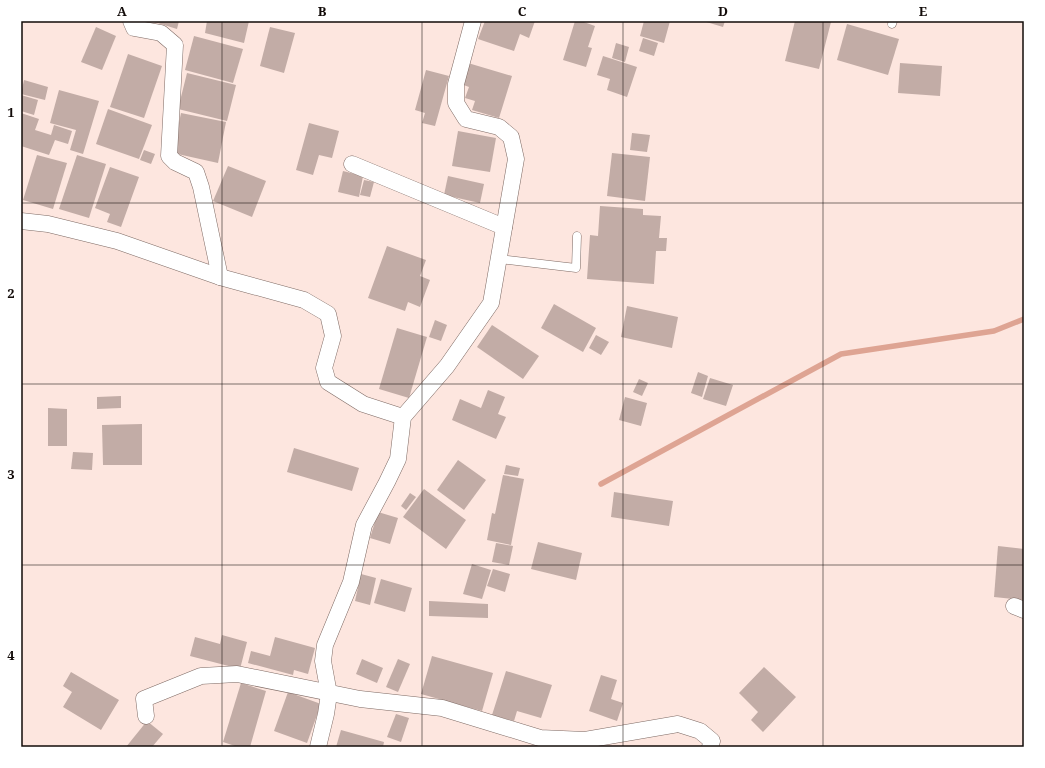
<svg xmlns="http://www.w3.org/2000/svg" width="1045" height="768" viewBox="0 0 1045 768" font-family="'Noto Serif',serif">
<rect width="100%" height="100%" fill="#fde6df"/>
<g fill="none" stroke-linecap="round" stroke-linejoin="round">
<!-- stream -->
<polyline stroke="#dea493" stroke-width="5.5" points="601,484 841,354 994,331 1024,319"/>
</g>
<!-- building -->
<g fill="#c2aca6">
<polygon points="151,21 179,21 177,29"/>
<polygon points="207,21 249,21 244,43 205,33"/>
<polygon points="485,21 535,21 529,38 520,34 514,51 478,39"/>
<polygon points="575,21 581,21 595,26 588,47 592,48 586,67 563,60"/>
<polygon points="644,21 670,21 664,43 640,36"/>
<polygon points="703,21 725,21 723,27"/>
<polygon points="795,21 831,22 819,69 785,61"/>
<polygon points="847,24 899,39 888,75 837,60"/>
<polygon points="96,27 116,36 102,70 81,62"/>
<polygon points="270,27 295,33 284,73 260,66"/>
<polygon points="194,36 243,49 233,83 185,70"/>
<polygon points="643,38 658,43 654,56 639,51"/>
<polygon points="616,43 629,47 625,62 612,58"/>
<polygon points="128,54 162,66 144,118 110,107"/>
<polygon points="603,56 637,67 627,97 607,90 610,79 597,75"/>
<polygon points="468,63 512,76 499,118 472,110 475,101 465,98 469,87 461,84"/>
<polygon points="900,63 942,66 940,96 898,93"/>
<polygon points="426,70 449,76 435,126 422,123 425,113 415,110"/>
<polygon points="187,73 236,85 227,121 178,109"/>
<polygon points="24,80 48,87 45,100 21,94"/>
<polygon points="59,90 99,101 83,154 70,150 76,130 50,123"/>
<polygon points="21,95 38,100 34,115 21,111"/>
<polygon points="108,109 152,125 139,159 96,144"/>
<polygon points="21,113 39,119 35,130 51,135 54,125 72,131 68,144 55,140 49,155 21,146"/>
<polygon points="181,113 226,122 218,163 173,153"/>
<polygon points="309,123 339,131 332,158 319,155 313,175 296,170"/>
<polygon points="458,131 496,138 490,172 452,166"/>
<polygon points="632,133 650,135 647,152 630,150"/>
<polygon points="144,150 155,154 151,164 140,160"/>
<polygon points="612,153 650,157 645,201 607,196"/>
<polygon points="37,155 67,163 53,209 23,200"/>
<polygon points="77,155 106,164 89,218 59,209"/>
<polygon points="228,166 266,181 252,217 213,201"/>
<polygon points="110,167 139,177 121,227 107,222 110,214 95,208"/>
<polygon points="343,171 363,176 359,197 338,192"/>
<polygon points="448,176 484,184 480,203 444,195"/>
<polygon points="364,180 374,182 370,197 360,195"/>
<polygon points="600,206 643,209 643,215 661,216 659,238 667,238 666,251 656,251 654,284 587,279 590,235 598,236"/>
<polygon points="387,246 426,260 420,276 430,280 420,307 408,302 405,311 368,298"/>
<polygon points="554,304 596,328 583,352 541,328"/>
<polygon points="627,306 678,317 672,348 621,337"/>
<polygon points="435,320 447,325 441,341 429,337"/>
<polygon points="492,325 539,356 523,379 477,347"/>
<polygon points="397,328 427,337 409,398 379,389"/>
<polygon points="596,335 609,342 601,355 589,348"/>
<polygon points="698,372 708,376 702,397 691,393"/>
<polygon points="710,378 733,385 726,406 703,399"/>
<polygon points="639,379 648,383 642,396 633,392"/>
<polygon points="488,390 505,397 498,414 506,417 496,439 452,420 460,399 481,408"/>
<polygon points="121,396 121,408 97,409 97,397"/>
<polygon points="625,397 647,403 641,426 619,420"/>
<polygon points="48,408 67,409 67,446 48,446"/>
<polygon points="142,424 142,465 103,465 102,425"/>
<polygon points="294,448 359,468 352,491 287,472"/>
<polygon points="73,452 93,453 92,470 71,469"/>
<polygon points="458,460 486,480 464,510 437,490"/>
<polygon points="506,465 520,468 518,476 504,474"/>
<polygon points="503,475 524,479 511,545 487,540 492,513 495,514"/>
<polygon points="424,489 466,520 446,549 403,517"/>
<polygon points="614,492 673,501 669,526 611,517"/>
<polygon points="410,493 416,497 406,510 401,506"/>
<polygon points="378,512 398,518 390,544 370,538"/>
<polygon points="538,542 582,553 576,580 531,569"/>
<polygon points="496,543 513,546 509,565 492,562"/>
<polygon points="998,546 1024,549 1024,600 994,597"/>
<polygon points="472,564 491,570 482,599 463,594"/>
<polygon points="493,569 510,574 505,592 487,586"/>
<polygon points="361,574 376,578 370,605 355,601"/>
<polygon points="381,579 412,588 405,612 374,603"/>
<polygon points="429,601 488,604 488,618 429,616"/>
<polygon points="222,635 247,642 240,669 190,656 195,637 220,644"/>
<polygon points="275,637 315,648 308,674 294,670 293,675 248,663 251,651 270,656"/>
<polygon points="432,656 493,673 482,711 421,694"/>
<polygon points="362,659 383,668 377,683 356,674"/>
<polygon points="398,659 410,664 398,692 386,687"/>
<polygon points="764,667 796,697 763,732 751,720 758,712 739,693"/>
<polygon points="506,671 552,685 541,718 517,711 514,721 492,715"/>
<polygon points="71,672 119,700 101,730 63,707 72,692 63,686"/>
<polygon points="601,675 617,680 611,699 623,703 617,721 589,711"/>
<polygon points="241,683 266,691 250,747 238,747 223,742"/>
<polygon points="288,692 321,704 307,743 274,731"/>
<polygon points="396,714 409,718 401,742 387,737"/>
<polygon points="147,721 163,734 152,747 126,747"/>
<polygon points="341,730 384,742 383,747 336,747"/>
</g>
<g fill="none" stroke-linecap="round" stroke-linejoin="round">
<defs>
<g id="service">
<polyline points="892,24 893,21"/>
<polyline points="499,259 576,268 577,236"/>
</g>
<g id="minor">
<polyline points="131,21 134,28 161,33 175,45 169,156 175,162 196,172 201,187 220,277"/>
<polyline points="352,164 504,227"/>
<polyline points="21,221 48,224 117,241 220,277 304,300 328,314 333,336 324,368 328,382 363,404 403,417"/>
<polyline points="1014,606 1024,610"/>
<polyline points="146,716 144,699 201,676 237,674 360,699 442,708 540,738 585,740 678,724 700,731 712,741 710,747"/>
<polyline points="318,747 326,714 329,694 323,661 325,645 351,582 364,525 387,482 398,459 403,417 447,366 491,303 516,159 511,137 499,127 466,119 456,103 456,84 473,21"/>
</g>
</defs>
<!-- service casing -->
<use href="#service" stroke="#7e6a64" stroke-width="9"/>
<!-- minor casing -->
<use href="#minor" stroke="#7e6a64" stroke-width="17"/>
<!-- service -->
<use href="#service" stroke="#fff" stroke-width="8"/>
<!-- minor -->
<use href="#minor" stroke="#fff" stroke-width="16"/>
</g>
<!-- grid -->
<path fill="none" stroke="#120b09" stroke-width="1" stroke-opacity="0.55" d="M222 21V747M422 21V747M623 21V747M823 21V747M21 203H1024M21 384H1024M21 565H1024"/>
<!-- border -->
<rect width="1045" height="768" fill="none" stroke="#ffffff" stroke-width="44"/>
<rect x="22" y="22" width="1001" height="724" fill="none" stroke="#120b09" stroke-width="1.5"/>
<g font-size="13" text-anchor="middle" font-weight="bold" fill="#120b09">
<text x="122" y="16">A</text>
<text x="322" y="16">B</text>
<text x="522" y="16">C</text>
<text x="723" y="16">D</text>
<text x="923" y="16">E</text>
<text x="11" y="117">1</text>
<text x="11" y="298">2</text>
<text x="11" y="479">3</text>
<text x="11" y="660">4</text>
</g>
</svg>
